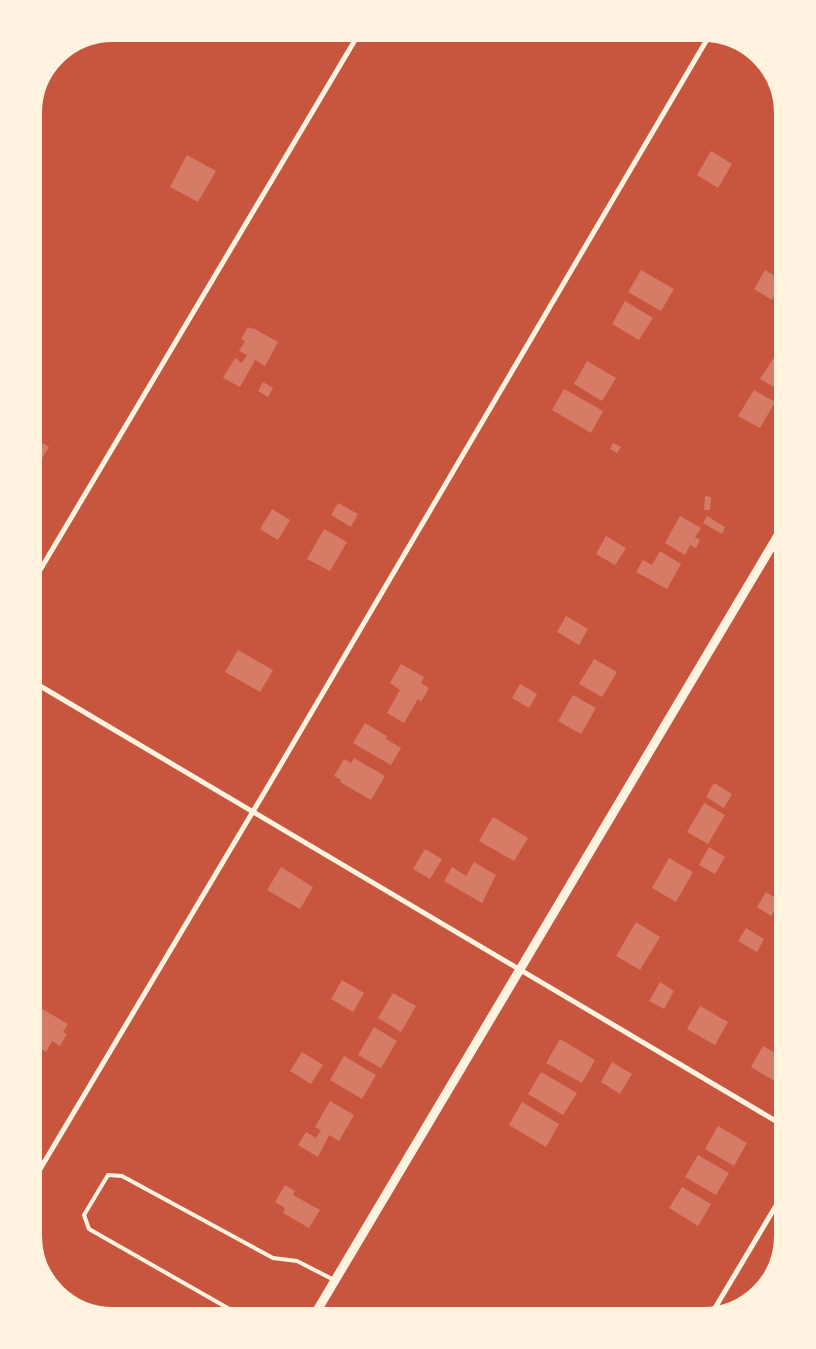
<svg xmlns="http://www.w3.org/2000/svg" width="816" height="1349" viewBox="0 0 816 1349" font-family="'Fira Sans Condensed',sans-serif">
<rect width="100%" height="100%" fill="#c8553d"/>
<!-- building -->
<g fill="#d67c66">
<polygon points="711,151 732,164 718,188 697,175"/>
<polygon points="187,155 216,171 198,202 170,187"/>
<polygon points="785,239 786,240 786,259 776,253"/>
<polygon points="641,270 674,289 661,311 628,292"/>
<polygon points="765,270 783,281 772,300 754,289"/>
<polygon points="625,301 653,318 639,340 612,324"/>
<polygon points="779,313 786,317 786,327 774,321"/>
<polygon points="248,327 252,329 253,328 278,342 265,366 255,360 240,387 223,378 235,358 242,363 247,355 239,351 245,341 241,339"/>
<polygon points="786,335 786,348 780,345"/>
<polygon points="776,354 786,360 786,387 783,392 760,379"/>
<polygon points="587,361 616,378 602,401 574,384"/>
<polygon points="263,382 273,388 268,397 258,391"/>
<polygon points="564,389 603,411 591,433 552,410"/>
<polygon points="754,390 775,402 760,428 738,416"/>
<polygon points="30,436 49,447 33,473 30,471"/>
<polygon points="613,443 621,447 617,453 610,449"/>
<polygon points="705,496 711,497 710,510 704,510"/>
<polygon points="338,503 358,514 351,527 331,515"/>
<polygon points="272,509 290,520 278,540 260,529"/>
<polygon points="680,516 701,528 695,537 700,540 696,548 690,545 685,555 665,543"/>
<polygon points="707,516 725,527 722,534 703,523"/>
<polygon points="324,529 347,542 330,571 307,559"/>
<polygon points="606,536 626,548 615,565 596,554"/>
<polygon points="660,551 681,564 667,589 636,572 643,560 652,565"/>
<polygon points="566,616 588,629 579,645 557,632"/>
<polygon points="238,650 273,670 260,692 225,672"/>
<polygon points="594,659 617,672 602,697 579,684"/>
<polygon points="401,664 424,677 421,683 429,688 421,702 418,699 404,723 387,713 400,690 390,683"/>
<polygon points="520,684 537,694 529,708 512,698"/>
<polygon points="573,695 596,708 581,734 558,721"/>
<polygon points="365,723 387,736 386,739 401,748 391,765 353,743"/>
<polygon points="30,756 40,762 30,778"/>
<polygon points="354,758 385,776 371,800 340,782 341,780 334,776 344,759 351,763"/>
<polygon points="714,783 732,794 724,808 706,797"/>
<polygon points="704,803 725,815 708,844 687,832"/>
<polygon points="493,817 528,838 514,861 479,841"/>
<polygon points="709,847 725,857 715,874 699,865"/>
<polygon points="425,849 442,859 430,879 413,869"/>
<polygon points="669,858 693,872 676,902 652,888"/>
<polygon points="474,862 496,875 482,903 444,881 452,867 466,876"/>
<polygon points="281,867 313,887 300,909 267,890"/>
<polygon points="766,892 780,901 771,916 757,907"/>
<polygon points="636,922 660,937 640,970 616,956"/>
<polygon points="746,928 764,939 757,952 738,941"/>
<polygon points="342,980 364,993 353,1012 331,999"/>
<polygon points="660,982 674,991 664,1009 649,1001"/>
<polygon points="393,993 416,1006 401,1032 378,1018"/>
<polygon points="32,1003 68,1024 63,1032 67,1034 60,1046 52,1041 46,1052 30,1043 30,1007"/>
<polygon points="700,1006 728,1022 715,1045 687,1029"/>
<polygon points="374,1027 397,1041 381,1068 358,1055"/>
<polygon points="560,1039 595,1060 582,1083 546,1063"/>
<polygon points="763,1046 786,1059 786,1088 751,1067"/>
<polygon points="302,1052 323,1065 311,1084 290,1071"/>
<polygon points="344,1056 376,1075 362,1099 330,1080"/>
<polygon points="612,1062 632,1074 620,1094 601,1082"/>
<polygon points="541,1072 577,1093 563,1115 528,1094"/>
<polygon points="330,1101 354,1115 339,1141 329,1135 318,1157 298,1145 306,1132 316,1138 321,1130 315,1127"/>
<polygon points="522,1102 559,1124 546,1147 509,1125"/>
<polygon points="718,1126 747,1143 734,1166 705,1149"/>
<polygon points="698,1155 729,1173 716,1195 685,1177"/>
<polygon points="285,1185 295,1191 293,1195 320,1210 309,1228 283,1213 285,1208 275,1202"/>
<polygon points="682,1187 711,1204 698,1226 669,1208"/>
<polygon points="617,1310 633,1319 612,1319"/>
<polygon points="151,1313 162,1319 148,1319"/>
</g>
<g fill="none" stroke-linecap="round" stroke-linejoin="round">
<!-- service -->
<polyline stroke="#fff3e0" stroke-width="4" points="247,1319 89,1229 84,1215 108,1175 122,1176 273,1258 297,1261 334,1280"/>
<!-- minor -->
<g stroke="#fff3e0" stroke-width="5">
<polyline points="735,39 756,51"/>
<polyline points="30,587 361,30"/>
<polyline points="30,680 786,1127"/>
<polyline points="30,1186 267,788 712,31"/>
<polyline points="709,1318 786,1189"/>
</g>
<!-- tertiary -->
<polyline stroke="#fff3e0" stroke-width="9" points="312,1319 786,522"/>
</g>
<!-- crop -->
<path d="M0 0H816V1349H0ZM113 39H703A74 74 0 0 1 777 113V1236A74 74 0 0 1 703 1310H113A74 74 0 0 1 39 1236V113A74 74 0 0 1 113 39Z" fill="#fff3e0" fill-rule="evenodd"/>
<path fill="none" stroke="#fff3e0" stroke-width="6" d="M113 39H703A74 74 0 0 1 777 113V1236A74 74 0 0 1 703 1310H113A74 74 0 0 1 39 1236V113A74 74 0 0 1 113 39Z"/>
</svg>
